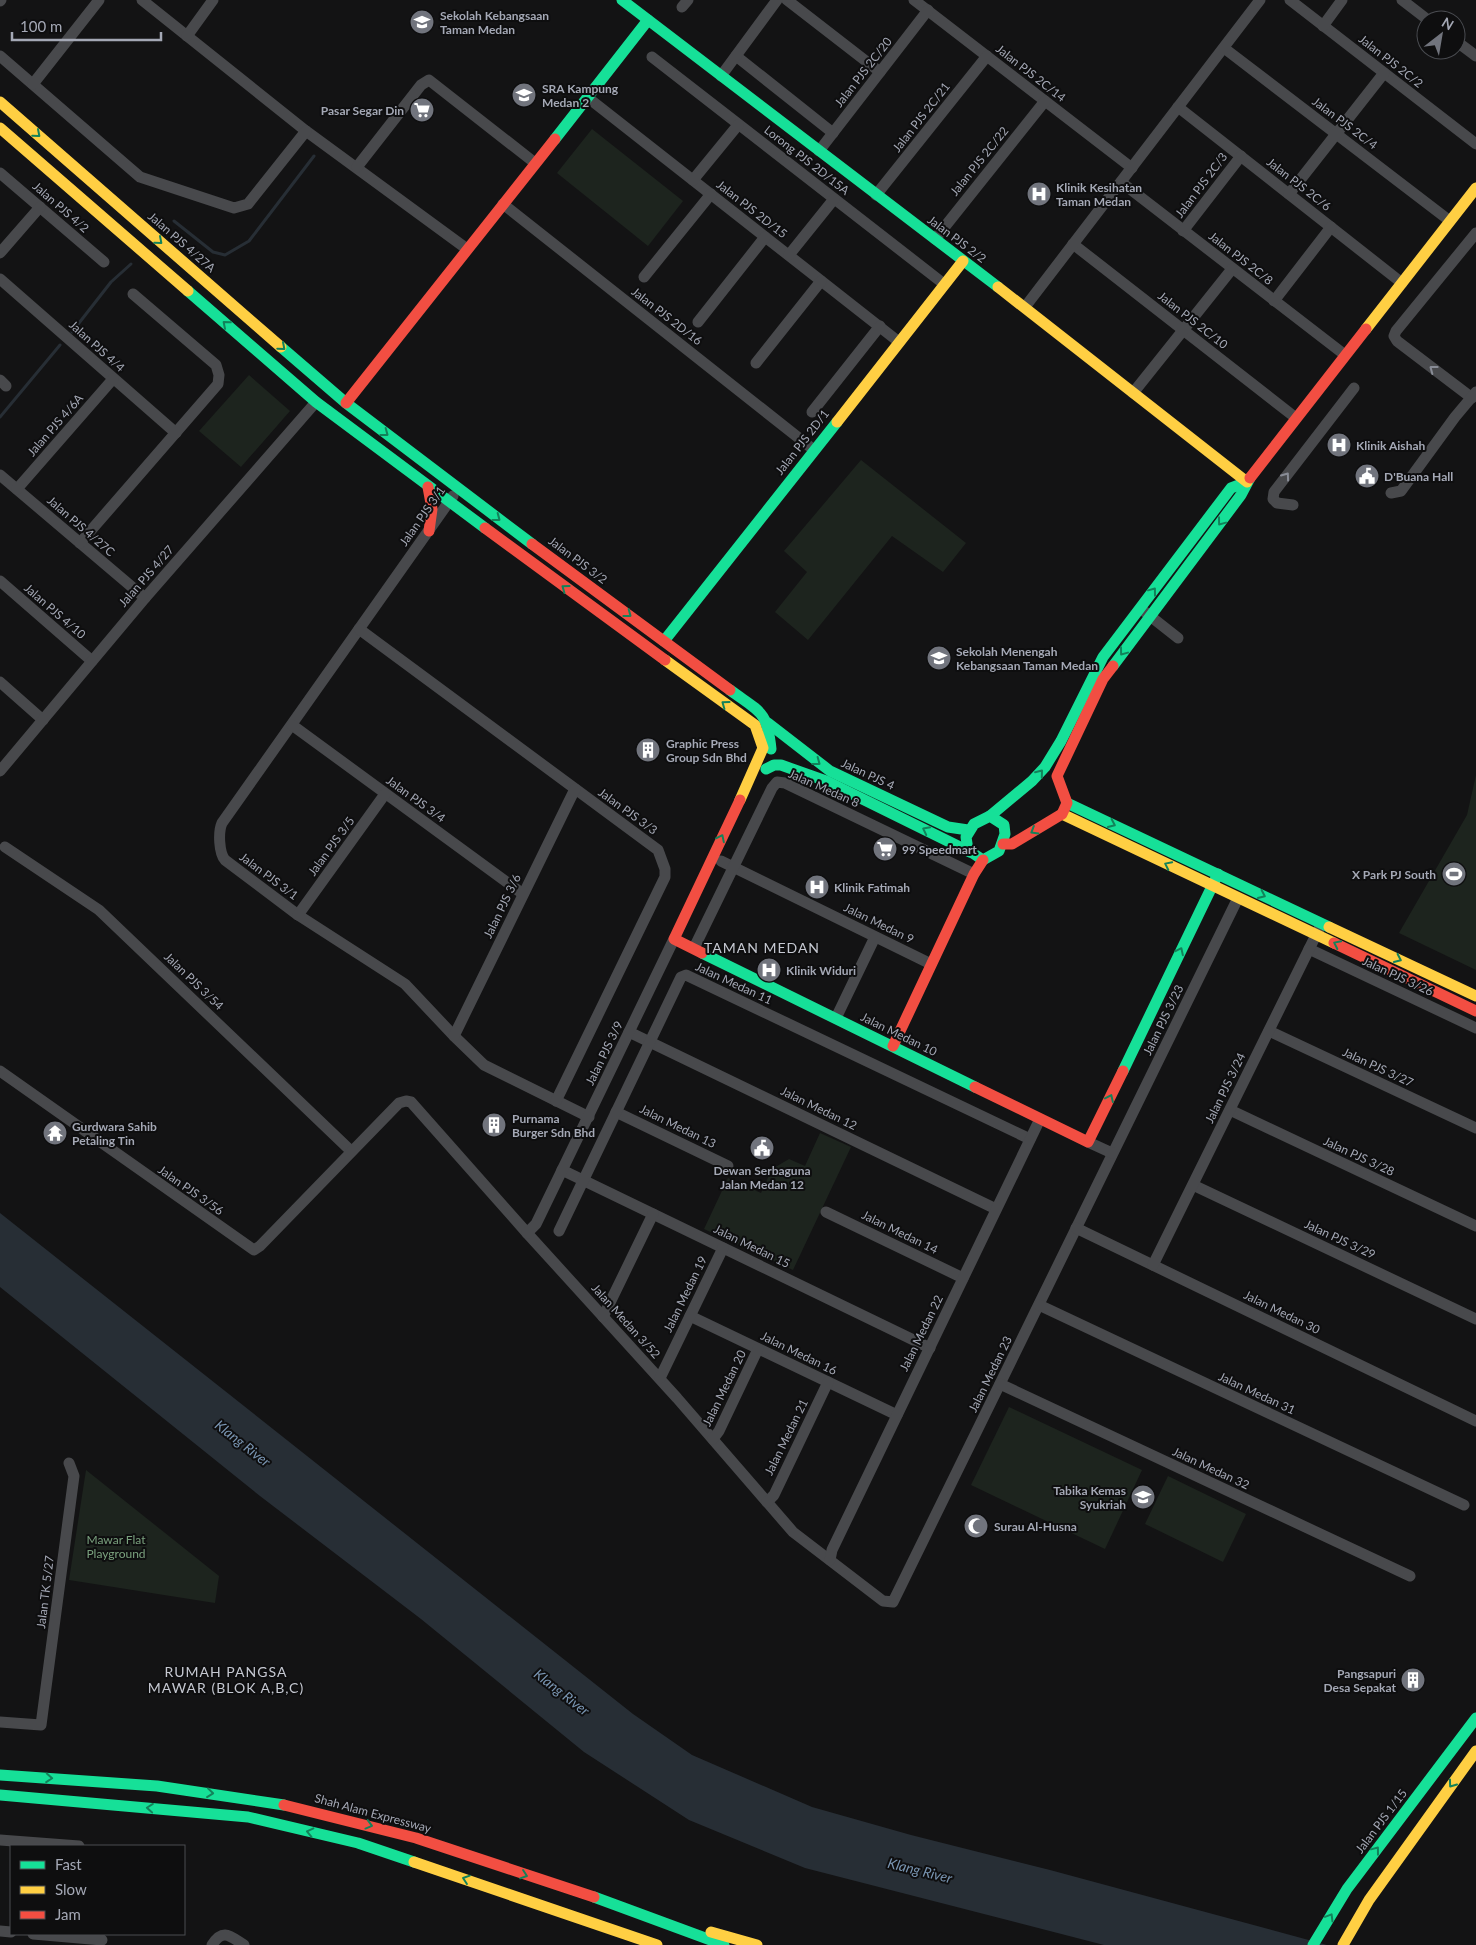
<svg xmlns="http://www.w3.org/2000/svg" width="1476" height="1945" viewBox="0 0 1476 1945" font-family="Lato,sans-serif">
<rect width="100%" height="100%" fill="#131314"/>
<!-- green -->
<g fill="#1d241e">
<polygon points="592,129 683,201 648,246 557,173"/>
<polygon points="249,375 290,411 241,467 199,431"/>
<polygon points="861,460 966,543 943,572 892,536 808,640 775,612 807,572 784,551"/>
<polygon points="1476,775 1476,970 1399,933 1467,815"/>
<polygon points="820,1133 851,1147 793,1270 704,1229 728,1178 761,1193 772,1169 789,1159 805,1166"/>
<polygon points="1009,1407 1142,1470 1105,1549 971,1485"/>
<polygon points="86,1470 219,1576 215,1603 69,1580"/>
<polygon points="1168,1476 1246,1514 1223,1562 1145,1524"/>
</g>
<!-- water -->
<polygon fill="#272e35" points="0,1213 633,1714 692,1755 812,1807 911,1835 1050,1870 1327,1945 1104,1945 805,1868 689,1820 584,1752 421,1619 260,1496 0,1287"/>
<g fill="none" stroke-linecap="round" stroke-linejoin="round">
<!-- stream -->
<g stroke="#272e35" stroke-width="3">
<polyline points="174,221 213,252 225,255 249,241 314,156"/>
<polyline points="72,332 111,282 131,264"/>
<polyline points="0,417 60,345"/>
</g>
<!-- street -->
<g stroke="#48494c" stroke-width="11">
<polyline points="142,0 306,131 467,249"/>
<polyline points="787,0 880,72"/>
<polyline points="914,0 1132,168"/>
<polyline points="1290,0 1476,144"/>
<polyline points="1402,0 1428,20"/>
<polyline points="0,1 1,0"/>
<polyline points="682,7 688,0"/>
<polyline points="1323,26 1342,0"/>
<polyline points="187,36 213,0"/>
<polyline points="1456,41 1476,56"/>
<polyline points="1224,48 1450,221"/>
<polyline points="0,56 140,177 234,208 248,204 306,131"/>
<polyline points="736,56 833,133"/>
<polyline points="652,57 944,284"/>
<polyline points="721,76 777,0"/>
<polyline points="33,84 99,0"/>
<polyline points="587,97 899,342"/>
<polyline points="1178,107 1402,283"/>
<polyline points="819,151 928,10"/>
<polyline points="357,167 421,85 429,80 535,163"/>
<polyline points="0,173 104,262"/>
<polyline points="693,180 738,125"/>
<polyline points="1121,182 1345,355"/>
<polyline points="1289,194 1384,73"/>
<polyline points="876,195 987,56"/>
<polyline points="503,204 814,450"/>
<polyline points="1183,231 1241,156"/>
<polyline points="935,239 1045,101"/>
<polyline points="1073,244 1296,418"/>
<polyline points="0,253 40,207"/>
<polyline points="789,255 834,199"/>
<polyline points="644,277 711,194"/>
<polyline points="0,279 176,433"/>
<polyline points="1274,301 1331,227"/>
<polyline points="1025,307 1260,0"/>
<polyline points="698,322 765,237"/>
<polyline points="756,363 821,281"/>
<polyline points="0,380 6,386"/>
<polyline points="1133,393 1232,269"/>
<polyline points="1472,398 1397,341 1394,336 1396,331 1476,233"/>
<polyline points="812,412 880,326"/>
<polyline points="0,475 145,598"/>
<polyline points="17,489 113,379"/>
<polyline points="1391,493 1401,491 1455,417 1476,392"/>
<path d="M453 496 222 823C218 832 219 853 225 860L298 915 405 984 454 1036 484 1065 589 1117"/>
<polyline points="1293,505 1277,503 1273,499 1274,492 1354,388"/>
<polyline points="80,543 218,384 219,375 216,365 133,294"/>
<polyline points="0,581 92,661"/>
<polyline points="1145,612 1178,638"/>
<polyline points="359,629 658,850 665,869 665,877 556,1101"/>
<polyline points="0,682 43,720"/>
<polyline points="292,725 523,894"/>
<polyline points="0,771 145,598 316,402"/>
<polyline points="5,847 99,910 351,1151"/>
<polyline points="721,861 931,964"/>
<polyline points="298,915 385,794"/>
<polyline points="694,948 772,788 777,782 785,783 974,874"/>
<polyline points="1309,949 1476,1028"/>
<polyline points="836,1018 875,937"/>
<polyline points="1269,1031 1476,1128"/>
<polyline points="629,1032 996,1209"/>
<polyline points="454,1036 575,789"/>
<polyline points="0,1071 254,1250 260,1246 399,1103 406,1101 411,1102 527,1233 677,1398 793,1532 883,1601 893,1602 1238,898"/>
<polyline points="1230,1110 1476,1226"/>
<polyline points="616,1112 728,1166"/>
<polyline points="1088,1142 1112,1153"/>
<polyline points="562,1170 930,1348"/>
<polyline points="1193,1185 1476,1319"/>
<polyline points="826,1212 963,1278"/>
<polyline points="1076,1228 1476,1421"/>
<polyline points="559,1231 681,977 686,975 1030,1139"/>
<polyline points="527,1233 536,1224 674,939"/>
<polyline points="1153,1265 1319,929"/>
<polyline points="1039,1305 1464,1505"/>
<polyline points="690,1316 897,1415"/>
<polyline points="603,1317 653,1214"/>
<polyline points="660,1378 723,1248"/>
<polyline points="1000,1384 1410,1576"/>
<polyline points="713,1439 719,1431 758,1349"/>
<polyline points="767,1502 774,1495 828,1382"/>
<polyline points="830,1560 832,1550 1040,1119"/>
<polyline points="0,1722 41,1725 74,1476 69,1463"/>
<polyline points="0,1840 79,1846"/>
<polyline points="0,1931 11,1932"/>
<polyline points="33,1934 102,1940"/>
<path d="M212 1945C223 1928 230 1936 244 1945"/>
</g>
<!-- fast -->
<g stroke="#16e098" stroke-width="11">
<polyline points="622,0 998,287"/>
<polyline points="555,139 648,20"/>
<polyline points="188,291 316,402 485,528"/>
<polyline points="281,347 346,403 532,544"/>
<polyline points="664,641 837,422"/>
<polyline points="1113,666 1241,495 1250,478"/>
<path d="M730 690C760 712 767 710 771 749"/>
<polyline points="768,723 830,771 948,827 968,830"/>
<polyline points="766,769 774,765 781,765 826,781 970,852"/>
<polyline points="1067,803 1329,927"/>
<polyline points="990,816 1032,781 1045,767 1061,741 1103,657 1231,488 1247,482"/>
<polygon points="990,816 1004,825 1005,834 999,851 983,860 968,850 966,837 974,824"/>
<polyline points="702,953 975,1087"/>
<polyline points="1123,1071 1218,874"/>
<polyline points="0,1775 157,1786 284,1805"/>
<polyline points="0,1795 248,1817 358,1843 414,1862"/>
<polyline points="594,1897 724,1945"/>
<polyline points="1313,1945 1347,1889 1476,1718"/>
</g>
<!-- slow -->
<g stroke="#ffcf43" stroke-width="11">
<polyline points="0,102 281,347"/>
<polyline points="0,128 188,291"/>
<polyline points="998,287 1247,482"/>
<polyline points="1366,329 1476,188"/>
<polyline points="837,422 963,261"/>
<polyline points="665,660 755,725 763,748 740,800"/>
<polyline points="1062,814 1334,943"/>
<polyline points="1329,927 1476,996"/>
<polyline points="414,1862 657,1945"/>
<polyline points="711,1932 757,1945"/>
<polyline points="1343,1945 1369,1900 1476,1751"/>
</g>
<!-- jam -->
<g stroke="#f24e42" stroke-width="11">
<polyline points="346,403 555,139"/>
<polyline points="1250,478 1366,329"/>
<polyline points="428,487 432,509 429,531"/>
<polyline points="485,528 665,660"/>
<polyline points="532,544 730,690"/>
<polyline points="1003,844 1012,844 1062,814 1067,803 1057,776 1103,679 1113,666"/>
<polyline points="1334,943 1476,1011"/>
<polyline points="702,953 674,939 740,800"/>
<polyline points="893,1046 974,874 983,860"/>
<polyline points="975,1087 1088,1142 1123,1071"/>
<polyline points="284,1805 416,1838 594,1897"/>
</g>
</g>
<!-- one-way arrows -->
<defs><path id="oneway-chevron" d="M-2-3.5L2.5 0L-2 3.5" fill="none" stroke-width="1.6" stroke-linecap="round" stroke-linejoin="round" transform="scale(1.25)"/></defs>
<g stroke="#12825a">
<use href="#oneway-chevron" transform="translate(37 134) rotate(41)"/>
<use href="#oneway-chevron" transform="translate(159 241) rotate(41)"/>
<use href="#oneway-chevron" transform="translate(226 324) rotate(-139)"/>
<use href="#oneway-chevron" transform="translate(282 347) rotate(41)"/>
<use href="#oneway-chevron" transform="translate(385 433) rotate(37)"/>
<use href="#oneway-chevron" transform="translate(497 518) rotate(37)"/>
<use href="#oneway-chevron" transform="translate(1221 522) rotate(127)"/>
<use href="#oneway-chevron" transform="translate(565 588) rotate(-144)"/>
<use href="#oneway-chevron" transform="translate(1153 591) rotate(-53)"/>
<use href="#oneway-chevron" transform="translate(628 614) rotate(37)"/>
<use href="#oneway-chevron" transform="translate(1123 652) rotate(127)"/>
<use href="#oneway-chevron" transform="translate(725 704) rotate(-144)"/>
<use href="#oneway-chevron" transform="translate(817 762) rotate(37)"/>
<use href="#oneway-chevron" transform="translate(1040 773) rotate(-51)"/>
<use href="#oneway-chevron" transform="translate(1112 824) rotate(25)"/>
<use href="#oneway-chevron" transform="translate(926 830) rotate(-153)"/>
<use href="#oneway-chevron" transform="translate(1034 831) rotate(149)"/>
<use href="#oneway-chevron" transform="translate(721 838) rotate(-64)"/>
<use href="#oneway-chevron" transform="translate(1168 865) rotate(-154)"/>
<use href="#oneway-chevron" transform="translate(1262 895) rotate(25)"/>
<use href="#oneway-chevron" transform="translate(1337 944) rotate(-154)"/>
<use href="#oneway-chevron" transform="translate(1180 951) rotate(-64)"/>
<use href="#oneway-chevron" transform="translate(1398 959) rotate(25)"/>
<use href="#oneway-chevron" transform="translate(1110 1098) rotate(-65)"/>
<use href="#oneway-chevron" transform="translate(49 1778) rotate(4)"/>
<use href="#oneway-chevron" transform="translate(1452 1784) rotate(126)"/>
<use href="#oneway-chevron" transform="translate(210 1793) rotate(6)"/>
<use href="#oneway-chevron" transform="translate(150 1808) rotate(-175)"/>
<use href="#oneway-chevron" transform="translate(369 1825) rotate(15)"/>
<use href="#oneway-chevron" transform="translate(310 1832) rotate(-167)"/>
<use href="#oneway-chevron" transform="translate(1376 1850) rotate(-53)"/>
<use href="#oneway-chevron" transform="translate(524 1875) rotate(19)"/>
<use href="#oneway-chevron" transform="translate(466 1879) rotate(-161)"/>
<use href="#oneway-chevron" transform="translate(1330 1917) rotate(-59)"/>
</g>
<g stroke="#888c96">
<use href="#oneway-chevron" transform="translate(1433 369) rotate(-143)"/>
<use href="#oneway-chevron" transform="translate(1286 476) rotate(-54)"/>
</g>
<!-- icons -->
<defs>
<symbol id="school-disc" viewBox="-11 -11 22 22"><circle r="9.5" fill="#71747d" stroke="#0e0e0f"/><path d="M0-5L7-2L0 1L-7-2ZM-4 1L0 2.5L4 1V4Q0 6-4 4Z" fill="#fff"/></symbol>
<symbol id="supermarket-disc" viewBox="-11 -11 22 22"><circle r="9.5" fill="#71747d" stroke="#0e0e0f"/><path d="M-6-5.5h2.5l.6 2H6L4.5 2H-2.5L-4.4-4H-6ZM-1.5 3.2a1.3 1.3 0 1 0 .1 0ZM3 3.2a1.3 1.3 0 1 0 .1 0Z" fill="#fff"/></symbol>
<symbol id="hospital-disc" viewBox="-11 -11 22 22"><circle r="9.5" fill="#71747d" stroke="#0e0e0f"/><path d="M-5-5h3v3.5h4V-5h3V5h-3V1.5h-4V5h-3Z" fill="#fff"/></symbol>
<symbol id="civic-disc" viewBox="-11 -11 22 22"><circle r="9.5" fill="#71747d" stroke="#0e0e0f"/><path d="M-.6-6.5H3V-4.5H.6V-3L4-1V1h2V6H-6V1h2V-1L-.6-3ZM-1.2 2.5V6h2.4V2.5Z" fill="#fff"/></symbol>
<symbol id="building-disc" viewBox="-11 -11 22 22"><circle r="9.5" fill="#71747d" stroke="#0e0e0f"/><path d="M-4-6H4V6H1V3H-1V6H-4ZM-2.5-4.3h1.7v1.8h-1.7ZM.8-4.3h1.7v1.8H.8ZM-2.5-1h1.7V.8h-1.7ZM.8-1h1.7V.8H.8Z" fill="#fff"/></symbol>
<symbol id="stadium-disc" viewBox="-11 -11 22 22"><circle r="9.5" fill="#71747d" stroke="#0e0e0f"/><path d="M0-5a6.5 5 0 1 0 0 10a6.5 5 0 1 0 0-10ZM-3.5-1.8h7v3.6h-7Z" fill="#fff"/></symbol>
<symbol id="temple-disc" viewBox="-11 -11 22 22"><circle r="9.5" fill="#71747d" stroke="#0e0e0f"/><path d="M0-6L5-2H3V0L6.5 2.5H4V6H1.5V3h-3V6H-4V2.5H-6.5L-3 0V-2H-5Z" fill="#fff"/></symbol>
<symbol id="mosque-disc" viewBox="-11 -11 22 22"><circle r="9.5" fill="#71747d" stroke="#0e0e0f"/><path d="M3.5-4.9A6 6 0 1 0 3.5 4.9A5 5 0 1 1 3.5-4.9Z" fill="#fff"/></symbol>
</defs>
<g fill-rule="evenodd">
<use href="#school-disc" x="408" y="8" width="28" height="28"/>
<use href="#school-disc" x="510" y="81" width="28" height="28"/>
<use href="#supermarket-disc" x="408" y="96" width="28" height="28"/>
<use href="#hospital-disc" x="1025" y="180" width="28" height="28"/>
<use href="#hospital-disc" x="1325" y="431" width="28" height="28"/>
<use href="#civic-disc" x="1353" y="462" width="28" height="28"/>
<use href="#school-disc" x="925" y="644" width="28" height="28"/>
<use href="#building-disc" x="634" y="736" width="28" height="28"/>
<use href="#supermarket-disc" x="871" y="835" width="28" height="28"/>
<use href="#stadium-disc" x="1440" y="860" width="28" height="28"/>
<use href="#hospital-disc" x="803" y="873" width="28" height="28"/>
<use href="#hospital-disc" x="755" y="956" width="28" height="28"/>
<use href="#building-disc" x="480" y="1111" width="28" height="28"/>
<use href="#temple-disc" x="41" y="1119" width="28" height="28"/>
<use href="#civic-disc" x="748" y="1134" width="28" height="28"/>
<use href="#school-disc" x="1129" y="1483" width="28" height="28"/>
<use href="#mosque-disc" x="962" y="1512" width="28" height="28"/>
<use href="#building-disc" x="1399" y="1666" width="28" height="28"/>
</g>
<g text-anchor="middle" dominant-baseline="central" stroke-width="4" stroke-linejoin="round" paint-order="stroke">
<!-- poi labels -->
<g font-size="12" font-weight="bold" fill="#a4a8b5" stroke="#0e0e0f" text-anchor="start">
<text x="440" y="15">Sekolah Kebangsaan<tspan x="440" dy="14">Taman Medan</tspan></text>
<text x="542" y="88">SRA Kampung<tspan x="542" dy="14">Medan 2</tspan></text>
<text x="404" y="110" text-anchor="end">Pasar Segar Din</text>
<text x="1056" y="187">Klinik Kesihatan<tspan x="1056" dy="14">Taman Medan</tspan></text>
<text x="1356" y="445">Klinik Aishah</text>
<text x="1384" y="476">D'Buana Hall</text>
<text x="956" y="651">Sekolah Menengah<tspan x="956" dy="14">Kebangsaan Taman Medan</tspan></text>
<text x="666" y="743">Graphic Press<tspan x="666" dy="14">Group Sdn Bhd</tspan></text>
<text x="902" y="849">99 Speedmart</text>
<text x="1436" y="874" text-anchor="end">X Park PJ South</text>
<text x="834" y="887">Klinik Fatimah</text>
<text x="786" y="970">Klinik Widuri</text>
<text x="512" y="1118">Purnama<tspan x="512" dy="14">Burger Sdn Bhd</tspan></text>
<text x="72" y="1126">Gurdwara Sahib<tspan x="72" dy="14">Petaling Tin</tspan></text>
<text x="762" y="1170" text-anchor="middle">Dewan Serbaguna<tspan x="762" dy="14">Jalan Medan 12</tspan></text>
<text x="1126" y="1490" text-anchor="end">Tabika Kemas<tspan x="1126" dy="14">Syukriah</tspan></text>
<text x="994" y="1526">Surau Al-Husna</text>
<text x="1396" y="1673" text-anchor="end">Pangsapuri<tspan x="1396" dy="14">Desa Sepakat</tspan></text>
</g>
<!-- street labels -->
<g font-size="12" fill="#a4a8b5" stroke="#0e0e0f">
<text transform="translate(1391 61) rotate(38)">Jalan PJS 2C/2</text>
<text transform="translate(863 72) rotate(-52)">Jalan PJS 2C/20</text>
<text transform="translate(1031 73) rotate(38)">Jalan PJS 2C/14</text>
<text transform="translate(921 117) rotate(-52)">Jalan PJS 2C/21</text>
<text transform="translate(1345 123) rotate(37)">Jalan PJS 2C/4</text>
<text transform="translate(807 160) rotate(38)">Lorong PJS 2D/15A</text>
<text transform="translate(979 161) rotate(-51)">Jalan PJS 2C/22</text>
<text transform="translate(1299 184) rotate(38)">Jalan PJS 2C/6</text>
<text transform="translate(1201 185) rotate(-53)">Jalan PJS 2C/3</text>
<text transform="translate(61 207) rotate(41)">Jalan PJS 4/2</text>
<text transform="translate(752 209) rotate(38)">Jalan PJS 2D/15</text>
<text transform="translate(957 239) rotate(37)">Jalan PJS 2/2</text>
<text transform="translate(182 242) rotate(41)">Jalan PJS 4/27A</text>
<text transform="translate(1241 258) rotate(38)">Jalan PJS 2C/8</text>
<text transform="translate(667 316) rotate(38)">Jalan PJS 2D/16</text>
<text transform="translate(1193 320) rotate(38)">Jalan PJS 2C/10</text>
<text transform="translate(97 346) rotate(42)">Jalan PJS 4/4</text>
<text transform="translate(55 425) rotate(-49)">Jalan PJS 4/6A</text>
<text transform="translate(802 442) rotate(-52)">Jalan PJS 2D/1</text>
<text transform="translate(422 516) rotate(-55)">Jalan PJS 3/1</text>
<text transform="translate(81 526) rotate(41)">Jalan PJS 4/27C</text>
<text transform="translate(578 560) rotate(37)">Jalan PJS 3/2</text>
<text transform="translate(146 576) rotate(-49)">Jalan PJS 4/27</text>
<text transform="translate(55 611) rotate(41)">Jalan PJS 4/10</text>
<text transform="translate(868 774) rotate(25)">Jalan PJS 4</text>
<text transform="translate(824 788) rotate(24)">Jalan Medan 8</text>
<text transform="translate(416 799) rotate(36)">Jalan PJS 3/4</text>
<text transform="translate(628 811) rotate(36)">Jalan PJS 3/3</text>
<text transform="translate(331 846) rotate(-54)">Jalan PJS 3/5</text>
<text transform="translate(269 876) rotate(37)">Jalan PJS 3/1</text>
<text transform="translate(502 906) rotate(-64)">Jalan PJS 3/6</text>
<text transform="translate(879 923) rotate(26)">Jalan Medan 9</text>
<text transform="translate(1398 976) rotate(25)">Jalan PJS 3/26</text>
<text transform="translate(194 981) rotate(44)">Jalan PJS 3/54</text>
<text transform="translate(734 983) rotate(25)">Jalan Medan 11</text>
<text transform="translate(1163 1020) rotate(-64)">Jalan PJS 3/23</text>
<text transform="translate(899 1034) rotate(26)">Jalan Medan 10</text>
<text transform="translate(604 1053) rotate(-64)">Jalan PJS 3/9</text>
<text transform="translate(1378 1067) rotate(25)">Jalan PJS 3/27</text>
<text transform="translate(1225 1088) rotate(-64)">Jalan PJS 3/24</text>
<text transform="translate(819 1108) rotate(26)">Jalan Medan 12</text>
<text transform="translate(678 1126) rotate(26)">Jalan Medan 13</text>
<text transform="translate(1359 1156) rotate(25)">Jalan PJS 3/28</text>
<text transform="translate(191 1190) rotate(35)">Jalan PJS 3/56</text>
<text transform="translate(900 1232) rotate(26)">Jalan Medan 14</text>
<text transform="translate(1340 1239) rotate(25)">Jalan PJS 3/29</text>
<text transform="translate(752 1246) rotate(26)">Jalan Medan 15</text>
<text transform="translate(685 1294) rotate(-64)">Jalan Medan 19</text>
<text transform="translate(1282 1312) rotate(26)">Jalan Medan 30</text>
<text transform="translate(626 1321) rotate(48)">Jalan Medan 3/52</text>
<text transform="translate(921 1333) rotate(-64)">Jalan Medan 22</text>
<text transform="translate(799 1353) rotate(26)">Jalan Medan 16</text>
<text transform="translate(990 1374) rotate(-64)">Jalan Medan 23</text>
<text transform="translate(724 1388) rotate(-64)">Jalan Medan 20</text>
<text transform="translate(1257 1393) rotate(25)">Jalan Medan 31</text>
<text transform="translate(786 1437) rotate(-64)">Jalan Medan 21</text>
<text transform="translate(1211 1468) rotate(25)">Jalan Medan 32</text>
<text transform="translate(45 1592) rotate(-83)">Jalan TK 5/27</text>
<text transform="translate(373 1813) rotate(15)">Shah Alam Expressway</text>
<text transform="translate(1381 1821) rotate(-53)">Jalan PJS 1/15</text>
</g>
<!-- park labels -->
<g font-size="12" fill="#7aa17e" stroke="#0e0e0f">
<text x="116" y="1539">Mawar Flat<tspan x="116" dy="14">Playground</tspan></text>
</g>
<!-- neighbourhood labels -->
<g font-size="14" letter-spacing="1" fill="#c5c8d1" stroke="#0e0e0f">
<text x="762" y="947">TAMAN MEDAN</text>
<text x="226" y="1671">RUMAH PANGSA<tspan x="226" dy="16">MAWAR (BLOK A,B,C)</tspan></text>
</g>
<!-- water labels -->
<g font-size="14" font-style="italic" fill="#7995b2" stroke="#0e0e0f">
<text transform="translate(243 1443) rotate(38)">Klang River</text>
<text transform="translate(562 1692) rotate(38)">Klang River</text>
<text transform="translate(920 1870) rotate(14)">Klang River</text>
</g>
</g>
<!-- legend -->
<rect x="10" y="1845" width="175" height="90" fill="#0e0e0f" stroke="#4a4c51"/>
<rect x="20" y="1861" width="25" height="8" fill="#16e098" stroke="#4a4c51"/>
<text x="55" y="1870" font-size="15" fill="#a4a8b5">Fast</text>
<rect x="20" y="1886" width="25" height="8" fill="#ffcf43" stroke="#4a4c51"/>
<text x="55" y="1895" font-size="15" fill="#a4a8b5">Slow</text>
<rect x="20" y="1911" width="25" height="8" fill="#f24e42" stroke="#4a4c51"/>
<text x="55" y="1920" font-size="15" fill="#a4a8b5">Jam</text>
<!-- north arrow -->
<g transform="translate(1441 35) rotate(31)"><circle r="24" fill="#0e0e0f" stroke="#4a4c51"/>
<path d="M0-4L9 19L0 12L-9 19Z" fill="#71747d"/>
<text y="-8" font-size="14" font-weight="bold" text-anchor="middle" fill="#a4a8b5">N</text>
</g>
<!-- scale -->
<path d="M12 32v8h149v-8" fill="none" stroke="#a4a8b5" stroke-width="2.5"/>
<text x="20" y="32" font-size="15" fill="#a4a8b5" stroke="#0e0e0f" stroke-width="4" paint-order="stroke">100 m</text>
</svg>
